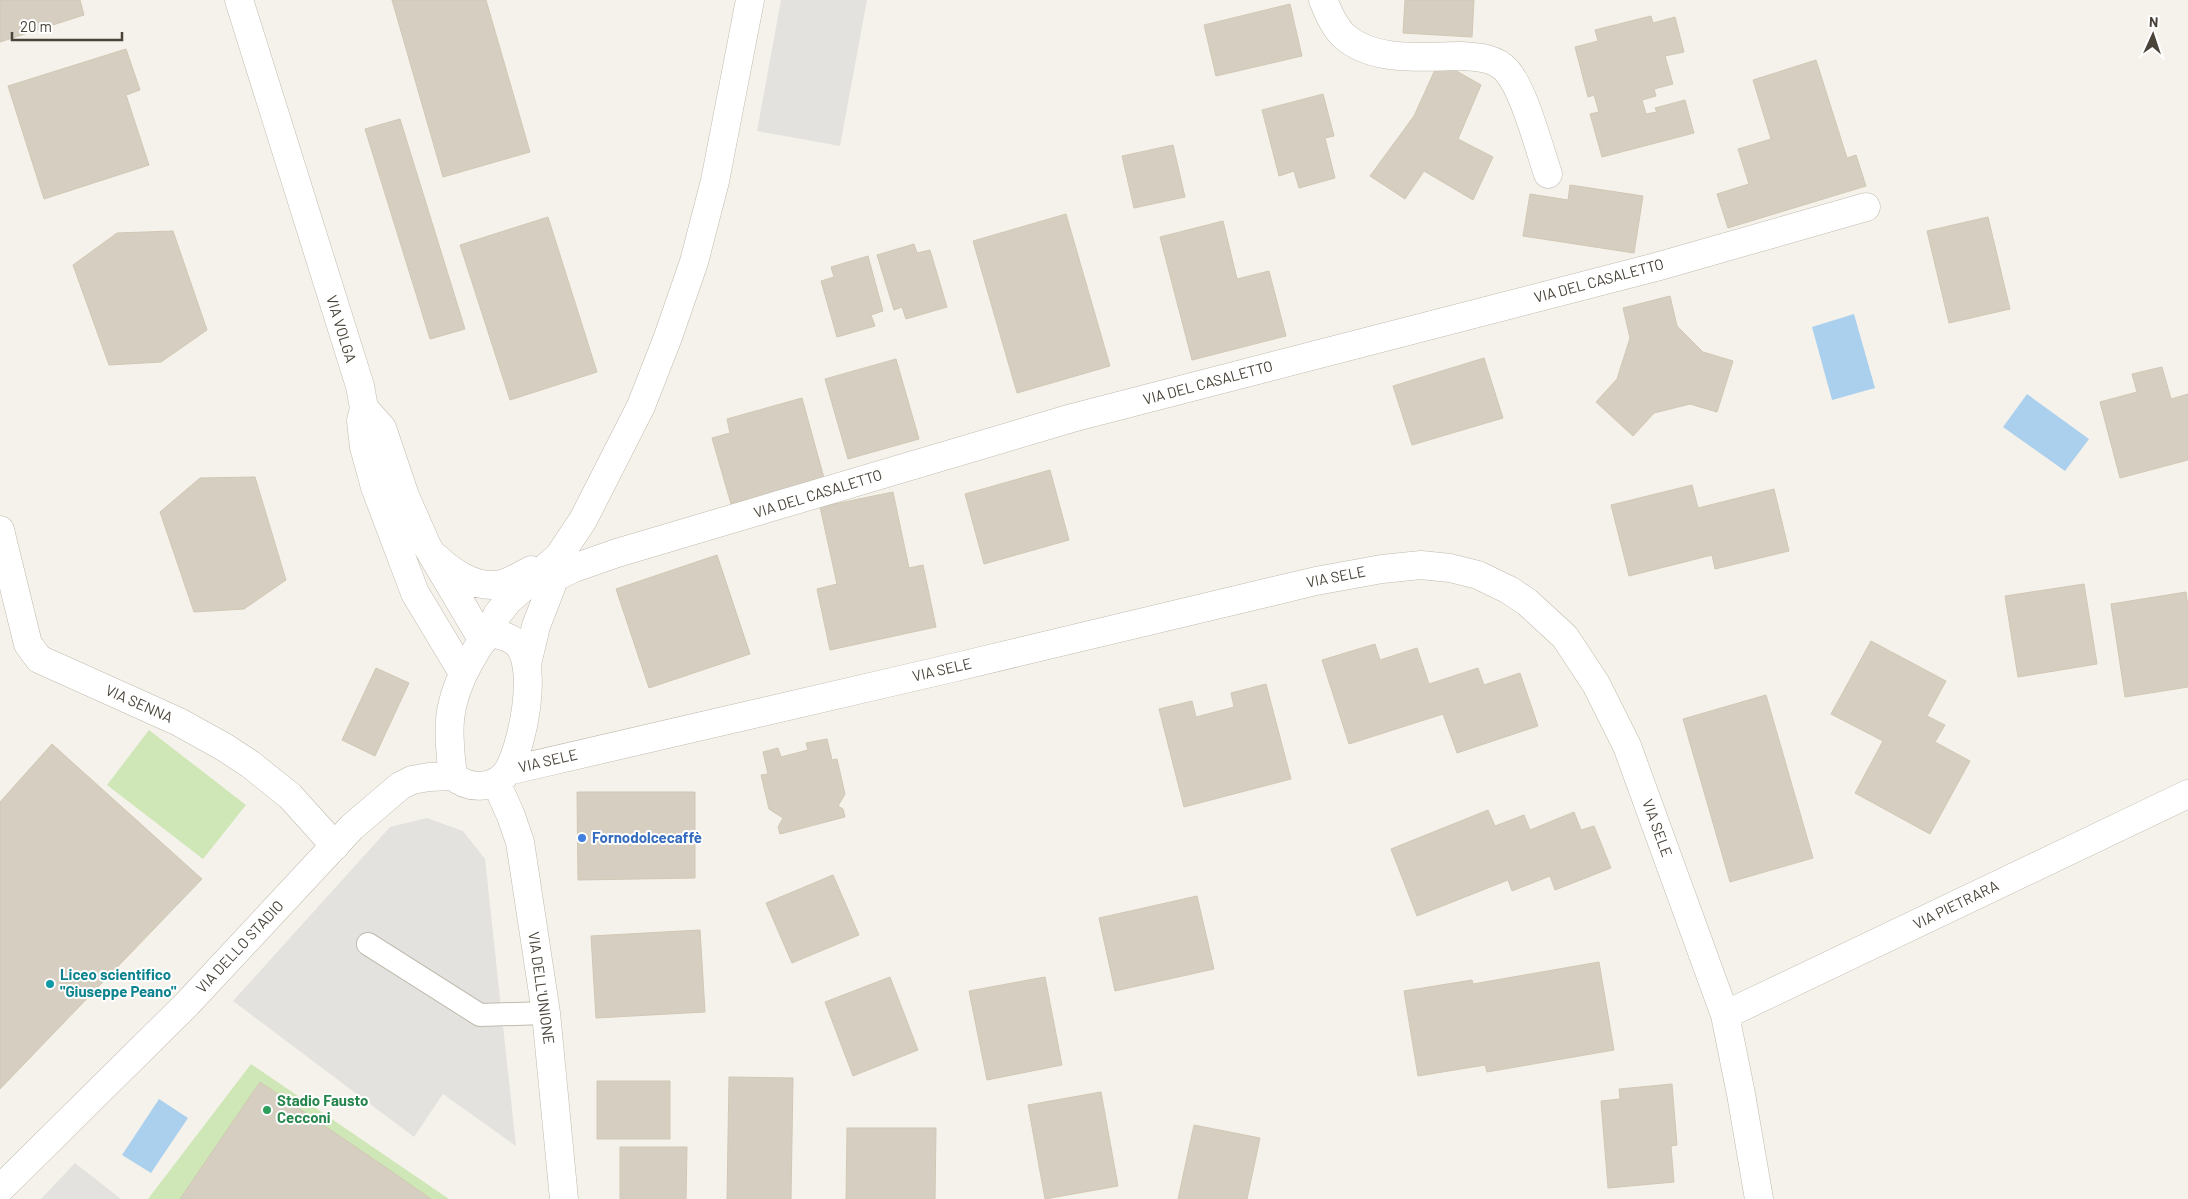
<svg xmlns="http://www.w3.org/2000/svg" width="2188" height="1199" viewBox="0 0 2188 1199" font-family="Barlow,sans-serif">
	<rect width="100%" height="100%" fill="#f5f2eb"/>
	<path fill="#cfe7b6" d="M149,730L246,805L203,859L107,785Z
		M251,1064L449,1199H148Z"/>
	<path fill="#e4e2df" d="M781,0H867L840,146L757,131Z
		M427,818L463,831L485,859L516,1146L443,1094L414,1137L233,1001L390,827Z
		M75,1163L121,1199H41Z"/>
	<path fill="#abd0ee" d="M1854,314L1875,388L1832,400L1812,327Z
		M2027,394L2089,439L2065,471L2003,427Z
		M159,1099L188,1118L151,1173L122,1155Z"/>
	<path fill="#d6cfc1" stroke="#d1c7b4" d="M0,0H80L84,15L0,42Z
		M392,0H486L530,152L443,177Z
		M1405,0H1474L1472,37L1403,33Z
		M1290,4L1302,56L1216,76L1204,25Z
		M1651,16L1653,23L1675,17L1684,52L1665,56L1673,84L1654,89L1656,96L1642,100L1646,114L1657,112L1655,108L1685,100L1694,133L1602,157L1590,114L1599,112L1594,95L1588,97L1575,47L1598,41L1595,30Z
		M126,49L140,90L126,95L149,165L44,199L8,86Z
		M1816,60L1847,158L1856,155L1866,186L1728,228L1717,194L1749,184L1738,149L1771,139L1753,80Z
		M1439,61L1481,85L1458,139L1493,157L1473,200L1424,171L1405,199L1370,176L1414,116Z
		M1323,94L1334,136L1325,138L1335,178L1299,188L1294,171L1279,176L1262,110Z
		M400,119L465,329L430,339L365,129Z
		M1173,145L1185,197L1134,208L1122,156Z
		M1570,185L1643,196L1634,253L1523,236L1530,194L1568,200Z
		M1066,214L1110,366L1017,393L973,241Z
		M548,217L597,372L510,400L460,245Z
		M1988,217L2010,309L1949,323L1927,231Z
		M1223,221L1237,279L1269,271L1286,336L1192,360L1160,237Z
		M173,231L207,330L161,362L109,365L73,265L117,233Z
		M914,244L917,253L930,250L947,307L906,319L902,307L894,310L877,255Z
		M868,256L883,311L871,315L875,326L837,337L821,281L834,277L831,267Z
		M1670,296L1677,326L1703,352L1733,361L1717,412L1690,404L1654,413L1633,436L1596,402L1617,379L1630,338L1623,308Z
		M1484,358L1503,418L1412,445L1393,386Z
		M896,359L919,439L848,459L825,379Z
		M2162,367L2171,399L2188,394V460L2120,478L2100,402L2137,392L2132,374Z
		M802,398L824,478L731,504L712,438L730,433L727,419Z
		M1050,470L1069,540L984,564L965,494Z
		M255,477L286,580L244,609L194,612L160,512L200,478Z
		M1692,485L1698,508L1774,489L1789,551L1715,569L1712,555L1629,576L1611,505Z
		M893,492L909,568L923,565L936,627L830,650L817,589L837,584L820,507Z
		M717,555L750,654L649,688L616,589Z
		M2084,584L2097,664L2018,677L2005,596Z
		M2186,592L2188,607V687L2125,697L2111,604Z
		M1871,641L1946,681L1927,716L1945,725L1935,742L1970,761L1930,834L1855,793L1883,741L1831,714Z
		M1375,644L1380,660L1417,648L1429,684L1478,668L1484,685L1520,673L1538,726L1457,753L1443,714L1349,744L1322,660Z
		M376,668L409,683L375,756L342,740Z
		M1266,684L1291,779L1184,807L1159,709L1192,701L1196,717L1234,707L1231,693Z
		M1766,695L1813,858L1730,882L1683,719Z
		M827,739L832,760L837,759L845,794L838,806L843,809L845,817L780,834L778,827L783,818L769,809L761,775L768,774L763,752L778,748L781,757L808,750L806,743Z
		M52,744L202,879L0,1089V802Z
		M577,792H695V878L578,880Z
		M1488,810L1495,826L1524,815L1530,830L1574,812L1581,830L1594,826L1611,868L1555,890L1550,876L1512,891L1508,880L1417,916L1391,849Z
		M833,875L859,935L792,963L766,903Z
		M1197,896L1214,969L1115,991L1099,918Z
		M700,930L705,1012L596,1018L591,936Z
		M1599,962L1614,1050L1487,1072L1485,1065L1418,1076L1404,991L1472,980L1473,984Z
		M890,977L918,1050L853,1076L825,1002Z
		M1045,977L1062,1065L987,1080L969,991Z
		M729,1077L793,1078L791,1199H727Z
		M597,1081H670V1139H597Z
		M260,1082L388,1169L431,1199H180Z
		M1672,1084L1677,1145L1671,1146L1674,1182L1608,1188L1601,1101L1620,1099L1619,1089Z
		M1101,1092L1118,1186L1045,1199L1028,1105Z
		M1194,1125L1260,1138L1247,1199H1178Z
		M847,1128H936L935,1199H846Z
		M620,1147H687L686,1199H620Z"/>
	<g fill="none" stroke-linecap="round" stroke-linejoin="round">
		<defs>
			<path id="lane" d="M368,944L480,1015L546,1013"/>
			<path id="street" d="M239,0L360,386L364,408L382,428L405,496L427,546L482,639
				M1323,0C1328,12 1334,27 1344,36C1374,63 1425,56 1462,56C1478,57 1496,58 1507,71C1524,90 1539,148 1548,174
				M364,408L361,421L364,447L375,487L415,593L463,673
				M0,530L28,644L39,659L179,722L224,747L250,764L290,796L335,846
				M437,558C451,572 473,586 494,585C506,585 520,576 531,570
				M555,577L574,568L617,553L1072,418L1656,267L1866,207
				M490,634L497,615L508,601L559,556L583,520L641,406L668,337L694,262L715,181L750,0
				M490,634C500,634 514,638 520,647C537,673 523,742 509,769C497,790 469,790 453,776C447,729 446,704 470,661C476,651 480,641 490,634Z
				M527,664L536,626L555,577L558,560
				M508,771L952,668L1316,581L1382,569L1421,565L1450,568L1478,575L1509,590L1527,602L1565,637L1596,684L1627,746L1725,1015L1741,1094L1759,1199
				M496,782L511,816L520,842L546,1013L564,1199
				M1725,1015L2188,794
				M0,1189L187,1004L352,827L400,786L412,780L429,777L453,776"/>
		</defs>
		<use href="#lane" stroke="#c0bbae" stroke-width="24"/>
		<use href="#street" stroke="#c0bbae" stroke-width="29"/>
		<use href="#lane" stroke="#fff" stroke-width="22"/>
		<use href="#street" stroke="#fff" stroke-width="28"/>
	</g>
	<circle fill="#3f7fe0" stroke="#fff" stroke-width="2" cx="582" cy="838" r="5"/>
	<circle fill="#0f9aa8" stroke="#fff" stroke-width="2" cx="50" cy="984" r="5"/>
	<circle fill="#2e9e5b" stroke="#fff" stroke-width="2" cx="267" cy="1110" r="5"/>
	<g text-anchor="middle" stroke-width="4" stroke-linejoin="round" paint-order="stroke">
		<g font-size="15" fill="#494339" stroke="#fff">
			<text transform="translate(1599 281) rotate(-15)" y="5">VIA DEL CASALETTO</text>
			<text transform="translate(341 329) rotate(73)" y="5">VIA VOLGA</text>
			<text transform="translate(1208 383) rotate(-15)" y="5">VIA DEL CASALETTO</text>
			<text transform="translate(818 494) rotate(-17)" y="5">VIA DEL CASALETTO</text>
			<text transform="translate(1336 577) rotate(-11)" y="5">VIA SELE</text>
			<text transform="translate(942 670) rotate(-13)" y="5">VIA SELE</text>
			<text transform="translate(139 704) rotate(24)" y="5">VIA SENNA</text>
			<text transform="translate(548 761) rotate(-13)" y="5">VIA SELE</text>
			<text transform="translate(1657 828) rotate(70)" y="5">VIA SELE</text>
			<text transform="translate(1956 905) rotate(-26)" y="5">VIA PIETRARA</text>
			<text transform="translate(240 947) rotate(-47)" y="5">VIA DELLO STADIO</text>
			<text transform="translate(541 988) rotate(82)" y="5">VIA DELL'UNIONE</text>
		</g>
		<g font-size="15" font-weight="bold" fill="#366cbe" stroke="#fff" text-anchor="start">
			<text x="592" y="843">Fornodolcecaffè</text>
		</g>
		<g font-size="15" font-weight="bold" fill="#0d838f" stroke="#fff" text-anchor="start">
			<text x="60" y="980">Liceo scientifico<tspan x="60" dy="17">"Giuseppe Peano"</tspan></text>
		</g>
		<g font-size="15" font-weight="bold" fill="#27864d" stroke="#fff" text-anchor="start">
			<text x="277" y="1106">Stadio Fausto<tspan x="277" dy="17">Cecconi</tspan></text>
		</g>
	</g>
	<g transform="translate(2153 35) rotate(3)" stroke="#ffffff" stroke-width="4" paint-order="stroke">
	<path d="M0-4L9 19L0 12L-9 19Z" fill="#494339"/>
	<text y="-8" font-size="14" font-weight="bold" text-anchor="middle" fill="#494339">N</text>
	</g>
	<path d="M12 32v8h110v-8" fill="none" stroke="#494339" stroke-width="2.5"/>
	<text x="20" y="32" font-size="15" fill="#494339" stroke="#ffffff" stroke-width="4" paint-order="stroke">20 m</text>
</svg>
